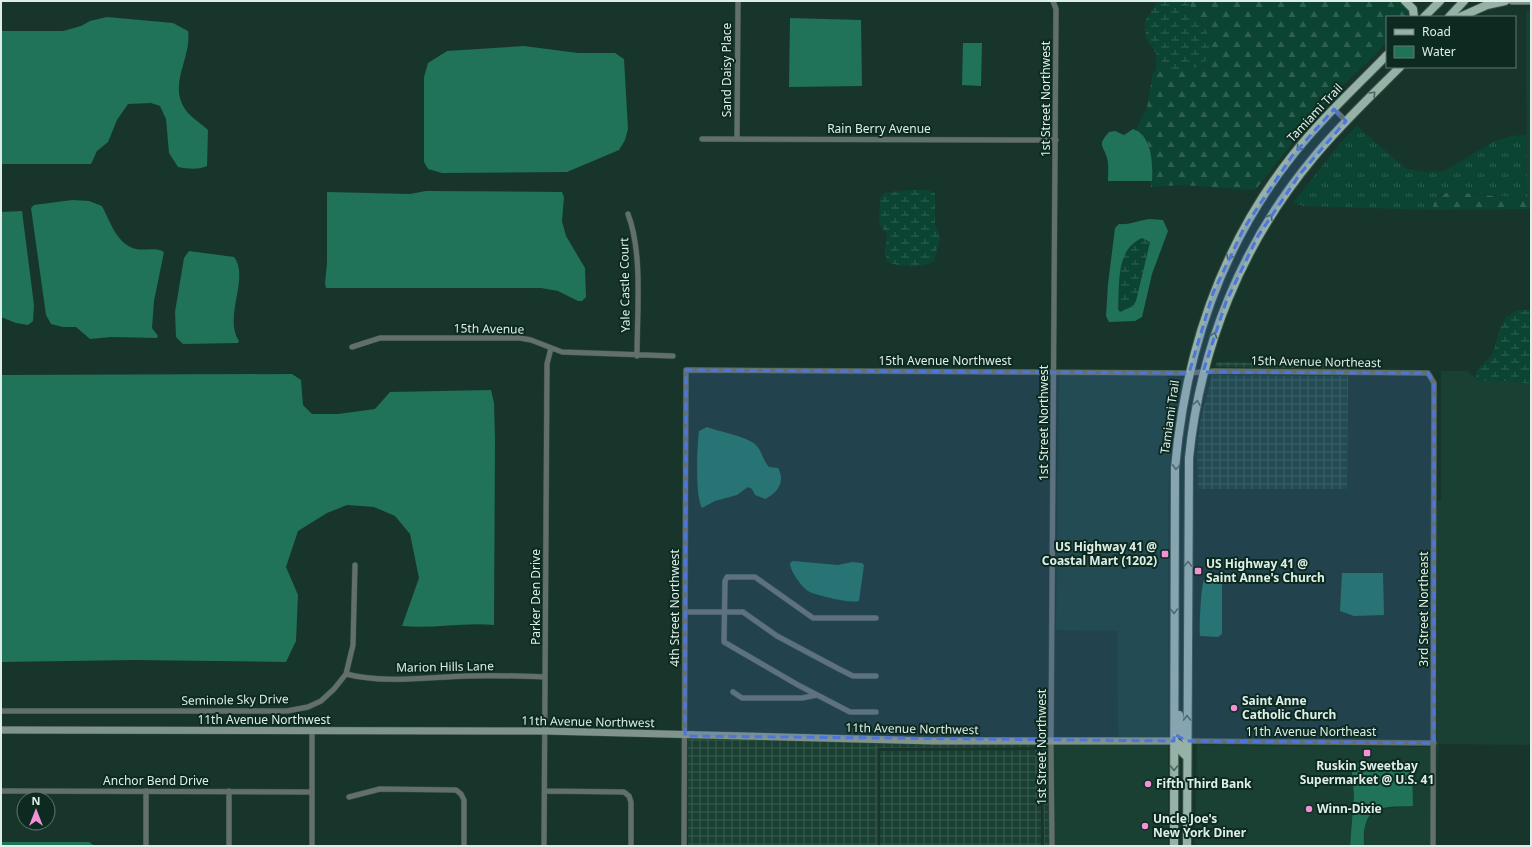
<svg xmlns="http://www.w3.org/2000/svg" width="1532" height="847" viewBox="0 0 1532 847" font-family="'Noto Sans',sans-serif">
	<defs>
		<pattern id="industrial-grid" width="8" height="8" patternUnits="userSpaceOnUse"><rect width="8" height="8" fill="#194033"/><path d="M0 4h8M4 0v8" fill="none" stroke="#3a5c51"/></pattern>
		<pattern id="grass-tufts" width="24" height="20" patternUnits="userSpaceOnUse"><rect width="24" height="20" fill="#0c4434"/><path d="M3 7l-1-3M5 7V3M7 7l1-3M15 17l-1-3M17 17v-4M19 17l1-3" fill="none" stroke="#2f5f51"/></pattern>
		<pattern id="forest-firs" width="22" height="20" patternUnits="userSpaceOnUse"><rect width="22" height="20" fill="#0c4434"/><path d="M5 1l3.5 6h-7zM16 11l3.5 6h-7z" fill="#2f5f51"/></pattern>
		<pattern id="wetland-marsh" width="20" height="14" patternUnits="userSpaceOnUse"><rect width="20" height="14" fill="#0c4434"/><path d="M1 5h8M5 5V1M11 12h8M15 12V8" fill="none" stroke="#2f5f51"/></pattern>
	</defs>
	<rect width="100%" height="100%" fill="#18352b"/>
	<path fill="#194033" d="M1526,11H1531V209H1527Z
		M1441,371H1467L1480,381H1513L1531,384V745L1439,744L1437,767V501H1441Z
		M1059,375L1164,376L1172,379L1174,389L1168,500V738H1118L1117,631L1056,630Z
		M1054,745H1168V846H1055Z
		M1197,745L1431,747L1430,846H1364L1365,825L1368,817L1375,810L1413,805L1412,761L1351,763L1354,795L1350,846H1195Z"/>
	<path fill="url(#industrial-grid)" d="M1217,362L1348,364V369L1215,367Z
		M1212,375L1348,376L1347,489H1198L1197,453L1200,422Z
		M688,739L1048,745L1049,846H1044L1043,750L1040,747L878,748V846H688Z
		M1041,750V846H880V751Z"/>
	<path fill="url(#grass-tufts)" d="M1357,126L1406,169L1424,172L1444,171L1495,141L1511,136L1526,135L1527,199C1513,197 1449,189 1440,194C1434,198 1434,204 1432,210L1304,206L1293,203L1342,141Z"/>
	<path fill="url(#forest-firs)" d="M1190,1H1400L1409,10L1408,17H1387V41L1373,57L1325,102L1255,190L1181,185L1151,187L1150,161L1147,139L1136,130L1147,107L1153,73L1156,70V55L1167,69L1204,25L1191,14Z
		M1453,192L1527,199V209L1432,210C1435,197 1440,193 1453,192Z"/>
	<path fill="url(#wetland-marsh)" d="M1158,1H1190L1191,14C1209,29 1211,36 1208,59C1192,69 1186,71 1167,69L1146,39L1145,21Z
		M908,190H927L935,193V224L940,238L934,261C921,269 901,267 887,262L885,252L887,234L879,224L880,199L884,193Z
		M1142,238L1150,242L1136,301L1133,306L1120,312L1118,309C1120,283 1115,251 1142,238Z
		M1517,310H1531V384L1513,381H1480L1476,379L1477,370L1493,354L1500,328L1506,318Z"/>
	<path fill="#207259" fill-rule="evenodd" d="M107,17L173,23L188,31C192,57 168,84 185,109C190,117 201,123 208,130L207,166C198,170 188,169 178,167L169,153L166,119L160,106L151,103L128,104L117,120L108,142L97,151L91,164H1V31H63L81,26L90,21Z
		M790,18L861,20L862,86L789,87Z
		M963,43H982L981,86L962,85Z
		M524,46L578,53H615L624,59L628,129L625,140L619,150L567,172L442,173L428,169L424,162V77L428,63L447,51Z
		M1133,129C1152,135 1153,163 1152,181H1108C1108,174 1109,164 1107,158C1103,144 1097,146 1109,132L1115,131L1124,135Z
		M426,191L562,192L564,197L562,221L566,236L585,268L586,297L582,301H578L558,291L541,288H326L325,283L327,263V192L410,194Z
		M72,200L89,201L102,206C110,221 117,245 136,249C146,251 155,247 164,252L154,301L152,328L158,336L157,338L111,337L90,339L76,327H63L51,324L46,315L31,208L34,205Z
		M22,211L34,305L33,321L28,325L16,323L1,317V212Z
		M1150,219L1163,220L1168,231L1152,274L1142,317L1135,321L1109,322L1106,316L1108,284L1115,228L1119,224C1130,225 1139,220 1150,219ZM1142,238L1150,242L1136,301L1133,306L1120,312L1118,309C1120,284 1115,250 1142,238Z
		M189,251L234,257C250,278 223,317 239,341L238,343L183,344L176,337L175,312L184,258Z
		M292,374L301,380L303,405L312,414H338L375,409L390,392L491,390L494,403L495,440L494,625C463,622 433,629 402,626L419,578L410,534L395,516L374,507L347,505L327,513L298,531L286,567L298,595L296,641L286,662L135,660L1,662V375Z
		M707,427C720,432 746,436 756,445C762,451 763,461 769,467L778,468C786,482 777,493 765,499L755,495L752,489L748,487L737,495L715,501L702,508C695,497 697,446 699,431Z
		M793,561L838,565L852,562L862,563L864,565L859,601C852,604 814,595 808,591C801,586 790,571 790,563Z
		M1342,573H1383L1384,615L1354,616L1340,611Z
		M1208,579L1218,580L1222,584V634L1218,637L1200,636C1199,630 1201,585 1204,580Z
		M1412,761L1413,806C1379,807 1362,805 1364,846H1350L1354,795L1351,763Z
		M1,842H89L95,846H1Z"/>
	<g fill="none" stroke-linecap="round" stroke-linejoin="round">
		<defs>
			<path id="street" d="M1334,109L1346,121
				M702,139L1056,140
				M737,139L738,1
				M628,214C643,253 637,313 637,356
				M352,347L380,338H520L531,340L562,352L673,356
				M685,612H743L777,636L839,669L853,676H876
				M346,674C385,684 429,677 468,676C494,675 520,676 545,677
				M733,692L742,698H802L817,695
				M1,711H287L308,707L321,701L334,689L346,674L353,645L355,565
				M876,712H850L798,685L724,642L725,581L727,577H755L813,618H876
				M1187,741L1434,743
				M1,791L312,792
				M229,791V846
				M545,791L624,792L629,796L631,802V846
				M349,797L380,789L456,790L461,794L464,800V846
				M146,846V791
				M312,846V731
				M544,846L547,364L551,348
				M684,846L686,370L1189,373L1215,371L1428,373L1434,383L1433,846
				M1052,846L1051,741L1056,9L1053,1"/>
			<path id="secondary" d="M1512,1H1531
				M1,730L546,731L934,741H1174"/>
			<path id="primary" d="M1405,1L1413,9L1414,17
				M1424,17L1440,1
				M1449,17L1464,1
				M1460,17L1487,5L1505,1
				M1179,715L1181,732L1187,741
				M1174,741L1180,745L1182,752L1187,757
				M1174,846L1175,468C1185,355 1220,247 1292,156C1320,120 1355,88 1387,55
				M1187,846L1189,458C1200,347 1242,243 1314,157C1340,125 1371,96 1400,67"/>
		</defs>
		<use href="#street" stroke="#385349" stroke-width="6"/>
		<use href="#secondary" stroke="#385349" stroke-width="8"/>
		<use href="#primary" stroke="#385349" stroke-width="10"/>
		<use href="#street" stroke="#63706a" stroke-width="5"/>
		<use href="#secondary" stroke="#80948c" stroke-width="7"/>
		<use href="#primary" stroke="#96b1a6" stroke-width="8"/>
	</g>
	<defs><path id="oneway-chevron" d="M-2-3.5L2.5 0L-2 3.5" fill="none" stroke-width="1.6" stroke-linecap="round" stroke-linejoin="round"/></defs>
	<g stroke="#4b675d">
		<use href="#oneway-chevron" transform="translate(1373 94) rotate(-45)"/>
		<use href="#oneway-chevron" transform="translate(1299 148) rotate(131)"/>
		<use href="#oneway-chevron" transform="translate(1270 217) rotate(-58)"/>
		<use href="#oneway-chevron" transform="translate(1229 257) rotate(116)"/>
		<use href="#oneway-chevron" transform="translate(1214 335) rotate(-72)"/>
		<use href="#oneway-chevron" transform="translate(1197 403) rotate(-80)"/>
		<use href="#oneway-chevron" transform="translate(1176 467) rotate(93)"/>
		<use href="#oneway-chevron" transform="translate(1188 564) rotate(-90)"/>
		<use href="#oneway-chevron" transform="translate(1174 611) rotate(90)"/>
		<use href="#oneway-chevron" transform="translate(1187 718) rotate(-90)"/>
		<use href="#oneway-chevron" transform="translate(1174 768) rotate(90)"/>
	</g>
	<path fill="#4d76dc" fill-opacity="0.2" stroke="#4d76dc" stroke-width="3" stroke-dasharray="8 5" stroke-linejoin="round" d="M1334,109L1346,121L1300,174L1258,236L1226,302L1203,372L1428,373L1434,383V743L1187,741L1174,734V741L685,736L686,370L1189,373L1213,293L1244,228L1292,156Z"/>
	<g fill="#f391d6" stroke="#0d2a21" stroke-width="1.5">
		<rect x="1161" y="550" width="8" height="8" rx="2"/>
		<rect x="1194" y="567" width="8" height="8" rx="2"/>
		<circle cx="1234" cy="708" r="4"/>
		<rect x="1363" y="749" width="8" height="8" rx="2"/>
		<circle cx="1148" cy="784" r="4"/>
		<circle cx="1309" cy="809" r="4"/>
		<circle cx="1145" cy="826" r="4"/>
	</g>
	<g text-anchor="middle" stroke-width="4" stroke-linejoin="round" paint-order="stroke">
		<g font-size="12" fill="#deefe8" stroke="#0d2a21">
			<text transform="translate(727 70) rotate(-90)" y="4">Sand Daisy Place</text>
			<text transform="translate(1046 99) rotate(-90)" y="4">1st Street Northwest</text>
			<text transform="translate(1315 113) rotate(-47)" y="4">Tamiami Trail</text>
			<text x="879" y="133">Rain Berry Avenue</text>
			<text transform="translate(625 285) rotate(-91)" y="4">Yale Castle Court</text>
			<text transform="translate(489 329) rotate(1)" y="4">15th Avenue</text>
			<text x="945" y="365">15th Avenue Northwest</text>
			<text transform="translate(1316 362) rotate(1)" y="4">15th Avenue Northeast</text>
			<text transform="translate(1170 417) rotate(-82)" y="4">Tamiami Trail</text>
			<text transform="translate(1044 423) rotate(-90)" y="4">1st Street Northwest</text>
			<text transform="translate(536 597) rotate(-90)" y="4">Parker Den Drive</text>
			<text transform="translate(675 608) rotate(-90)" y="4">4th Street Northwest</text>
			<text transform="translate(1424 609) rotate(-90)" y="4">3rd Street Northeast</text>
			<text transform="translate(445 667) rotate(-1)" y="4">Marion Hills Lane</text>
			<text transform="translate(235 700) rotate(-1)" y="4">Seminole Sky Drive</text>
			<text x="264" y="724">11th Avenue Northwest</text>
			<text transform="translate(588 722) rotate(1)" y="4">11th Avenue Northwest</text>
			<text transform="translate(912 729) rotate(1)" y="4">11th Avenue Northwest</text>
			<text x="1311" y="736">11th Avenue Northeast</text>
			<text transform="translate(1042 747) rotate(-90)" y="4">1st Street Northwest</text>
			<text x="156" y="785">Anchor Bend Drive</text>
		</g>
		<g font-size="12" font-weight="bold" fill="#deefe8" stroke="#0d2a21" text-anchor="start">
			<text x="1157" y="551" text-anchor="end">US Highway 41 @<tspan x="1157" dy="14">Coastal Mart (1202)</tspan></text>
			<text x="1206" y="568">US Highway 41 @<tspan x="1206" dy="14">Saint Anne's Church</tspan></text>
			<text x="1242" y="705">Saint Anne<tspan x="1242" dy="14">Catholic Church</tspan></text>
			<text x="1367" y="770" text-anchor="middle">Ruskin Sweetbay<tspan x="1367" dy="14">Supermarket @ U.S. 41</tspan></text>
			<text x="1156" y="788">Fifth Third Bank</text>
			<text x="1317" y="813">Winn-Dixie</text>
			<text x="1153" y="823">Uncle Joe's<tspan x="1153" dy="14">New York Diner</tspan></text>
		</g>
	</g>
	<rect width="1532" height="847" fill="none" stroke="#deefe8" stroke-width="4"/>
	<rect x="1386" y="16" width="130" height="52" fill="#0d2a21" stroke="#617971"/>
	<rect x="1394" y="29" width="20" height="6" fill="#96b1a6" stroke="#617971"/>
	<text x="1422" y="36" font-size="12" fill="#deefe8">Road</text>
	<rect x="1394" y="46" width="20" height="12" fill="#207259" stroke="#617971"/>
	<text x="1422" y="56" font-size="12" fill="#deefe8">Water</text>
	<g transform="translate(36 811)"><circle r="19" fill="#0d2a21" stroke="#617971"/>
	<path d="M0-3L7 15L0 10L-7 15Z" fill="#f391d6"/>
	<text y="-6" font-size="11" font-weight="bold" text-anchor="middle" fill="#deefe8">N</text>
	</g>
</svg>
